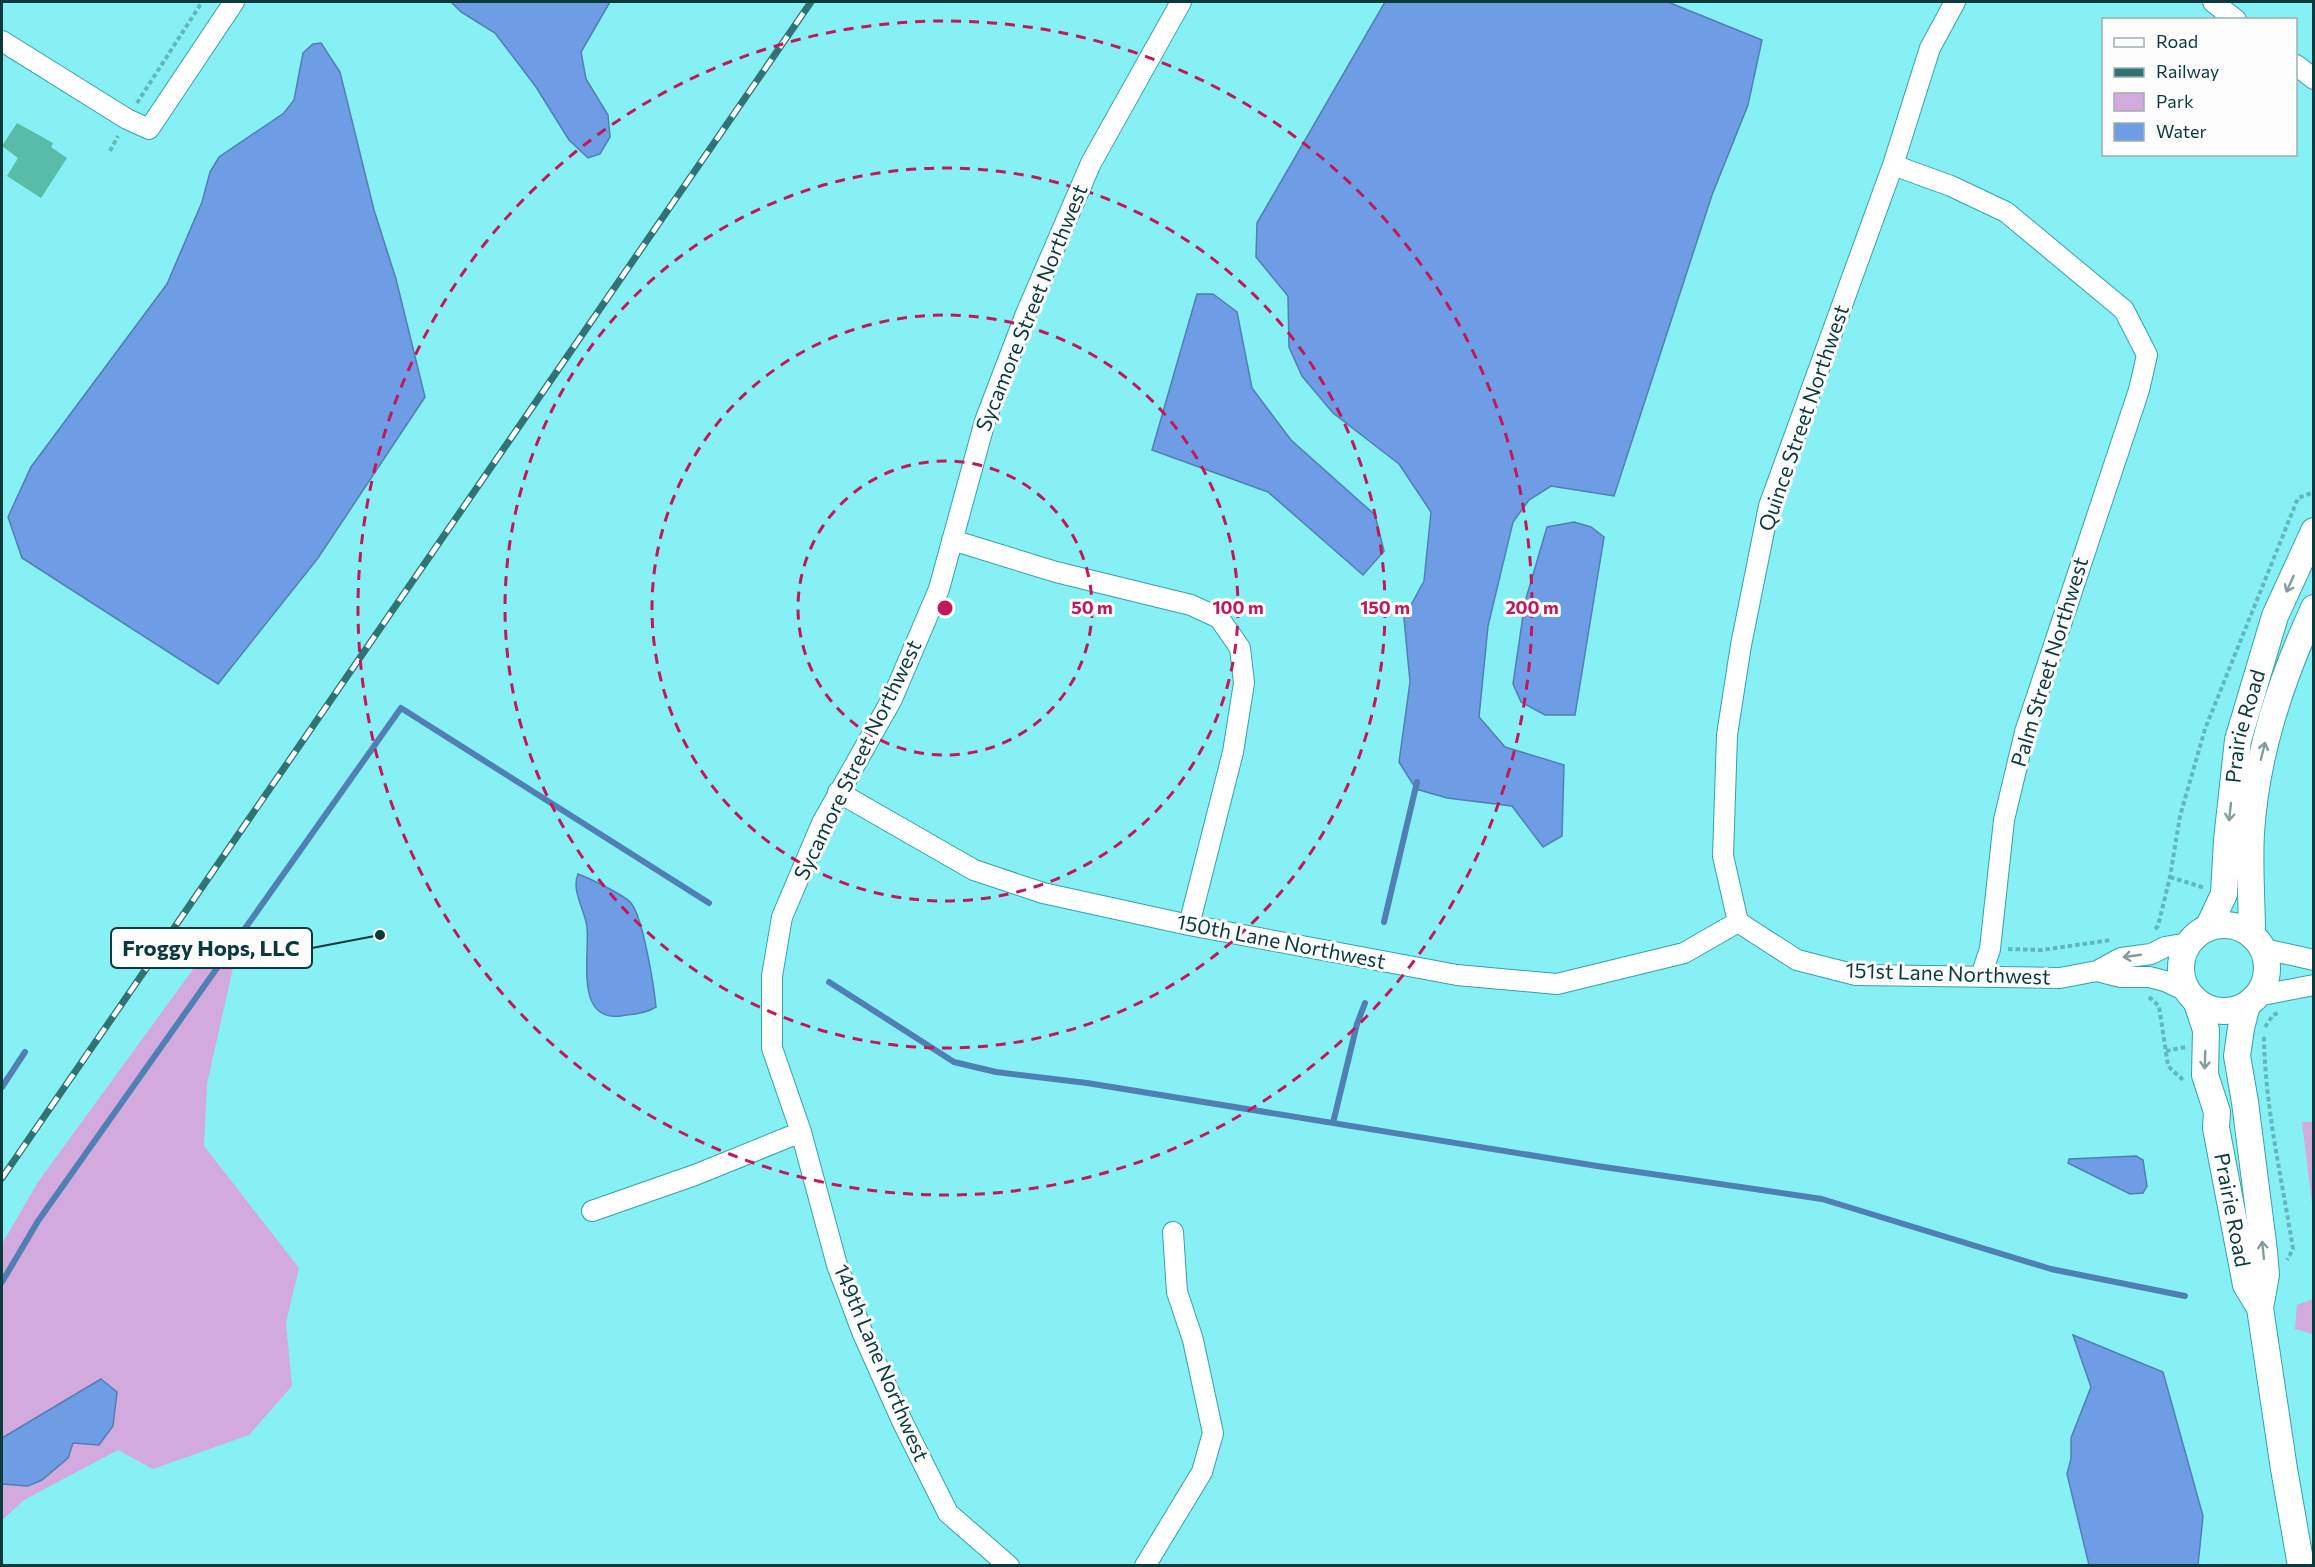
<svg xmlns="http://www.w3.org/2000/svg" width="2315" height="1567" viewBox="0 0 2315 1567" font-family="Commissioner,sans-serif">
	<rect width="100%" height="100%" fill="#87f0f4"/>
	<path fill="#d2aadd" d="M221,931L241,932L207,1084L204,1146L299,1268L286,1323L292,1386L249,1435L153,1469L118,1450L24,1500L2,1520V1244L38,1182Z
		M2302,1122H2313V1212Z
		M2313,1299H2314L2313,1334L2295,1329L2297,1305Z"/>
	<path fill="#6e9de6" stroke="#507fb3" stroke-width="1.5" d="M451,2H610L581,52L586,79L608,115L610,137L600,154L588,158L569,140L536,87L495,33L461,12Z
		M1385,2H1668L1762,40L1748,105L1712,195L1614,496L1551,486L1529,500L1513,522L1488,626L1479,717L1505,747L1564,765L1562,836L1543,847L1512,806L1447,798L1416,789L1399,762L1410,682L1404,618L1424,581L1431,512L1399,464L1333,413L1302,376L1289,347L1288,296L1256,257L1257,223Z
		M321,43L340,72L374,210L396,279L425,397L318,558L218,684L22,558L8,517L31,467L167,284L202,202L210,172L219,157L284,113L294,100L303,53L313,44Z
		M1197,294H1213L1237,312L1252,388L1291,440L1375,515L1384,551L1363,575L1268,492L1152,450Z
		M1574,522L1591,527L1604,537L1575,715H1545L1521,702L1513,684L1525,602L1547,527Z
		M578,874C589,878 624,895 631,903C643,917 654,987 656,1007C645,1014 633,1014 621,1016C574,1022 590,955 587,927C585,910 571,891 578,874Z
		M2136,1156L2143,1160L2147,1186L2143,1193L2130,1194L2068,1163L2069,1159Z
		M2073,1335L2163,1372L2203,1516L2198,1565H2089L2067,1474L2071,1459V1438L2091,1387Z
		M101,1379L117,1392L113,1426L99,1445L73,1443L68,1458L42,1480L28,1486L2,1484V1438Z"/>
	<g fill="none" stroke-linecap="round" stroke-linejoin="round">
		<path stroke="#507fb3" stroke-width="6" d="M1384,922L1417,782
			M829,982L954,1062L996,1072L1087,1083L1597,1166L1822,1199L2051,1269L2185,1296
			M2,1087L25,1052
			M1333,1123L1357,1024L1365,1003
			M2,1282L38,1221L401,708L709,903"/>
	</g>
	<path fill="#59bca9" d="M17,123L53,143L51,147L67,158L41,198L7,176L18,158L2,146Z"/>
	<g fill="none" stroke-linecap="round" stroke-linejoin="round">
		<defs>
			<path id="minor" d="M2213,2L2236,20
				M2,41L127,119L149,129L234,2
				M2296,65L2314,79
				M1893,165L1951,186L2006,212L2124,310L2147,355L2139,390L2025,732L2004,820L1990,949L1981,976
				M952,540L1056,572L1191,605L1219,618L1240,648L1244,683L1233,752L1189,925
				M838,792L974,870L1043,893L1189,925L1457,975L1557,984L1684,953L1738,922
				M1738,922L1723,856L1727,735L1741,645L1769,506L1893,165L1930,48L1955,2
				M1738,922L1797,960L1856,975L2060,978L2097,971
				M2264,949L2314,960
				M2186,991L2165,981L2149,977H2121L2097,971L2121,958L2151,954L2165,947L2188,943
				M2257,996L2314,985
				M592,1211L695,1175L801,1132
				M1009,1566L948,1513L902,1421L863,1334L837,1265L801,1132L772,1048V976L782,917L822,823L892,699L939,589L985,421L1025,316L1091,163L1181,2
				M1145,1566L1202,1472L1213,1433L1193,1340L1177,1292L1173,1232"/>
			<g id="tertiary">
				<circle cx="2224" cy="968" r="43"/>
				<path id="s1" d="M2208,928L2224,894L2227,840L2238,740L2275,616L2314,531"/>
				<path d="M2252,935C2252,901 2249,867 2251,833C2256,754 2281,680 2314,608"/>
				<path id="s2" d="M2197,1003L2206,1030L2205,1075L2217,1112L2216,1128L2246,1285L2260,1308"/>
				<path d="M2247,1005L2241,1028L2237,1056L2245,1102L2264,1251L2266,1275L2260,1308L2284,1469L2301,1566"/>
			</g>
		</defs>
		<use href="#minor" stroke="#33a3a7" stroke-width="22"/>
		<use href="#tertiary" stroke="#33a3a7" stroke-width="28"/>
		<path stroke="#61b8bc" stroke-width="4" stroke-dasharray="4.5 3" stroke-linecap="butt" d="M137,103L202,2
			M110,151L118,136
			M2170,877L2205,888
			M2155,929L2158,926L2170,877L2180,816L2205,729L2298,498L2314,492
			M2008,949L2042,950L2111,940
			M2149,997L2159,1006L2168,1066L2183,1080
			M2265,1027L2273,1015L2278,1013
			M2264,1037C2265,1108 2282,1179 2293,1249L2287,1260
			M2166,1051L2186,1047"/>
		<use href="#minor" stroke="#fff" stroke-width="20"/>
		<use href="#tertiary" stroke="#fff" stroke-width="26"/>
		<defs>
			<path id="rail" d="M2,1178L811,2"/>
		</defs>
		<use href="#rail" stroke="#317375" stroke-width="7"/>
		<use href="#rail" stroke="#fdfdfd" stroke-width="4.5" stroke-dasharray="14" stroke-linecap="butt"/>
	</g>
	<defs><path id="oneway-shaft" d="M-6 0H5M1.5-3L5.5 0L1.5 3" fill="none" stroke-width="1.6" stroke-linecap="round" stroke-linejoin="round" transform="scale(1.5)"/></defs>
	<g stroke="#849c9e">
		<use href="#oneway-shaft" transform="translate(2290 584) rotate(114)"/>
		<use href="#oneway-shaft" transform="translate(2263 751) rotate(-76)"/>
		<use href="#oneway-shaft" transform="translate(2230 812) rotate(96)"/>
		<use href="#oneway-shaft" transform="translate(2132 956) rotate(172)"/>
		<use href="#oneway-shaft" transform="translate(2205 1060) rotate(92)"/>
		<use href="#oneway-shaft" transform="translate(2263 1250) rotate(-96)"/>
	</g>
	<g fill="none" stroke="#c2185b" stroke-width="3" stroke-dasharray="10 8">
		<circle cx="945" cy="608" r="147"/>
		<circle cx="945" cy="608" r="293"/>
		<circle cx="945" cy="608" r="440"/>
		<circle cx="945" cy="608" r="587"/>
	</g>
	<g text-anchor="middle" stroke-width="6" stroke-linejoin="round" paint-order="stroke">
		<g font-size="21" fill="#0a3a3c" stroke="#fdfdfd">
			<text transform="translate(1032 308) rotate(-68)" y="7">Sycamore Street Northwest</text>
			<text transform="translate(1804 418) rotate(-71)" y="7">Quince Street Northwest</text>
			<text transform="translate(2050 662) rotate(-73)" y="7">Palm Street Northwest</text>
			<text dy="7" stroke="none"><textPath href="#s1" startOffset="207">Prairie Road</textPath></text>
			<text transform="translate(858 760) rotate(-64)" y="7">Sycamore Street Northwest</text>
			<text transform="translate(1281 942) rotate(11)" y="7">150th Lane Northwest</text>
			<text transform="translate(1948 974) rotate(2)" y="7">151st Lane Northwest</text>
			<text dy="7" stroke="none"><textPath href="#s2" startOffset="212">Prairie Road</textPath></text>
			<text transform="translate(881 1363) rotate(67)" y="7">149th Lane Northwest</text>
		</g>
	</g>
	<circle cx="945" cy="608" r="9" fill="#c2185b" stroke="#fdfdfd" stroke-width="3"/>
	<g font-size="18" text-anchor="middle" font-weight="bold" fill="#c2185b" stroke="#fdfdfd" stroke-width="6" stroke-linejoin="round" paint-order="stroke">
		<text x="1092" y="614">50 m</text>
		<text x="1238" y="614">100 m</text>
		<text x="1385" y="614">150 m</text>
		<text x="1532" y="614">200 m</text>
	</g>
	<path fill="none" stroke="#0a3a3c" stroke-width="2" d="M380 935L312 948"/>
	<circle fill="#0a3a3c" stroke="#fdfdfd" stroke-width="2" cx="380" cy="935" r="6"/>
	<rect fill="#fdfdfd" stroke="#0a3a3c" stroke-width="2" x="111" y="928" width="201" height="40" rx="6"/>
	<g font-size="22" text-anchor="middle" font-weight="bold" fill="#0a3a3c">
		<text x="211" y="956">Froggy Hops, LLC</text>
	</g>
	<rect width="2315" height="1567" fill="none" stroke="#0a3a3c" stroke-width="6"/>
	<rect x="2102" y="18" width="195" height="138" fill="#fdfdfd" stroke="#9cafb0" stroke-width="1.5"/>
	<rect x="2114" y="38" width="30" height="9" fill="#ffffff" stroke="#9cafb0" stroke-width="1.5"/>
	<text x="2156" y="48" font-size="18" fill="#0a3a3c">Road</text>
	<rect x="2114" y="68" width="30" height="9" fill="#317375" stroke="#9cafb0" stroke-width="1.5"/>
	<text x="2156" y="78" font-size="18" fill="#0a3a3c">Railway</text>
	<rect x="2114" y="93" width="30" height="18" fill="#d2aadd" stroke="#9cafb0" stroke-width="1.5"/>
	<text x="2156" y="108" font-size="18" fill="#0a3a3c">Park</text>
	<rect x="2114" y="123" width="30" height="18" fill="#6e9de6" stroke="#9cafb0" stroke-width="1.5"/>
	<text x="2156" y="138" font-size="18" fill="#0a3a3c">Water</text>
</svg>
